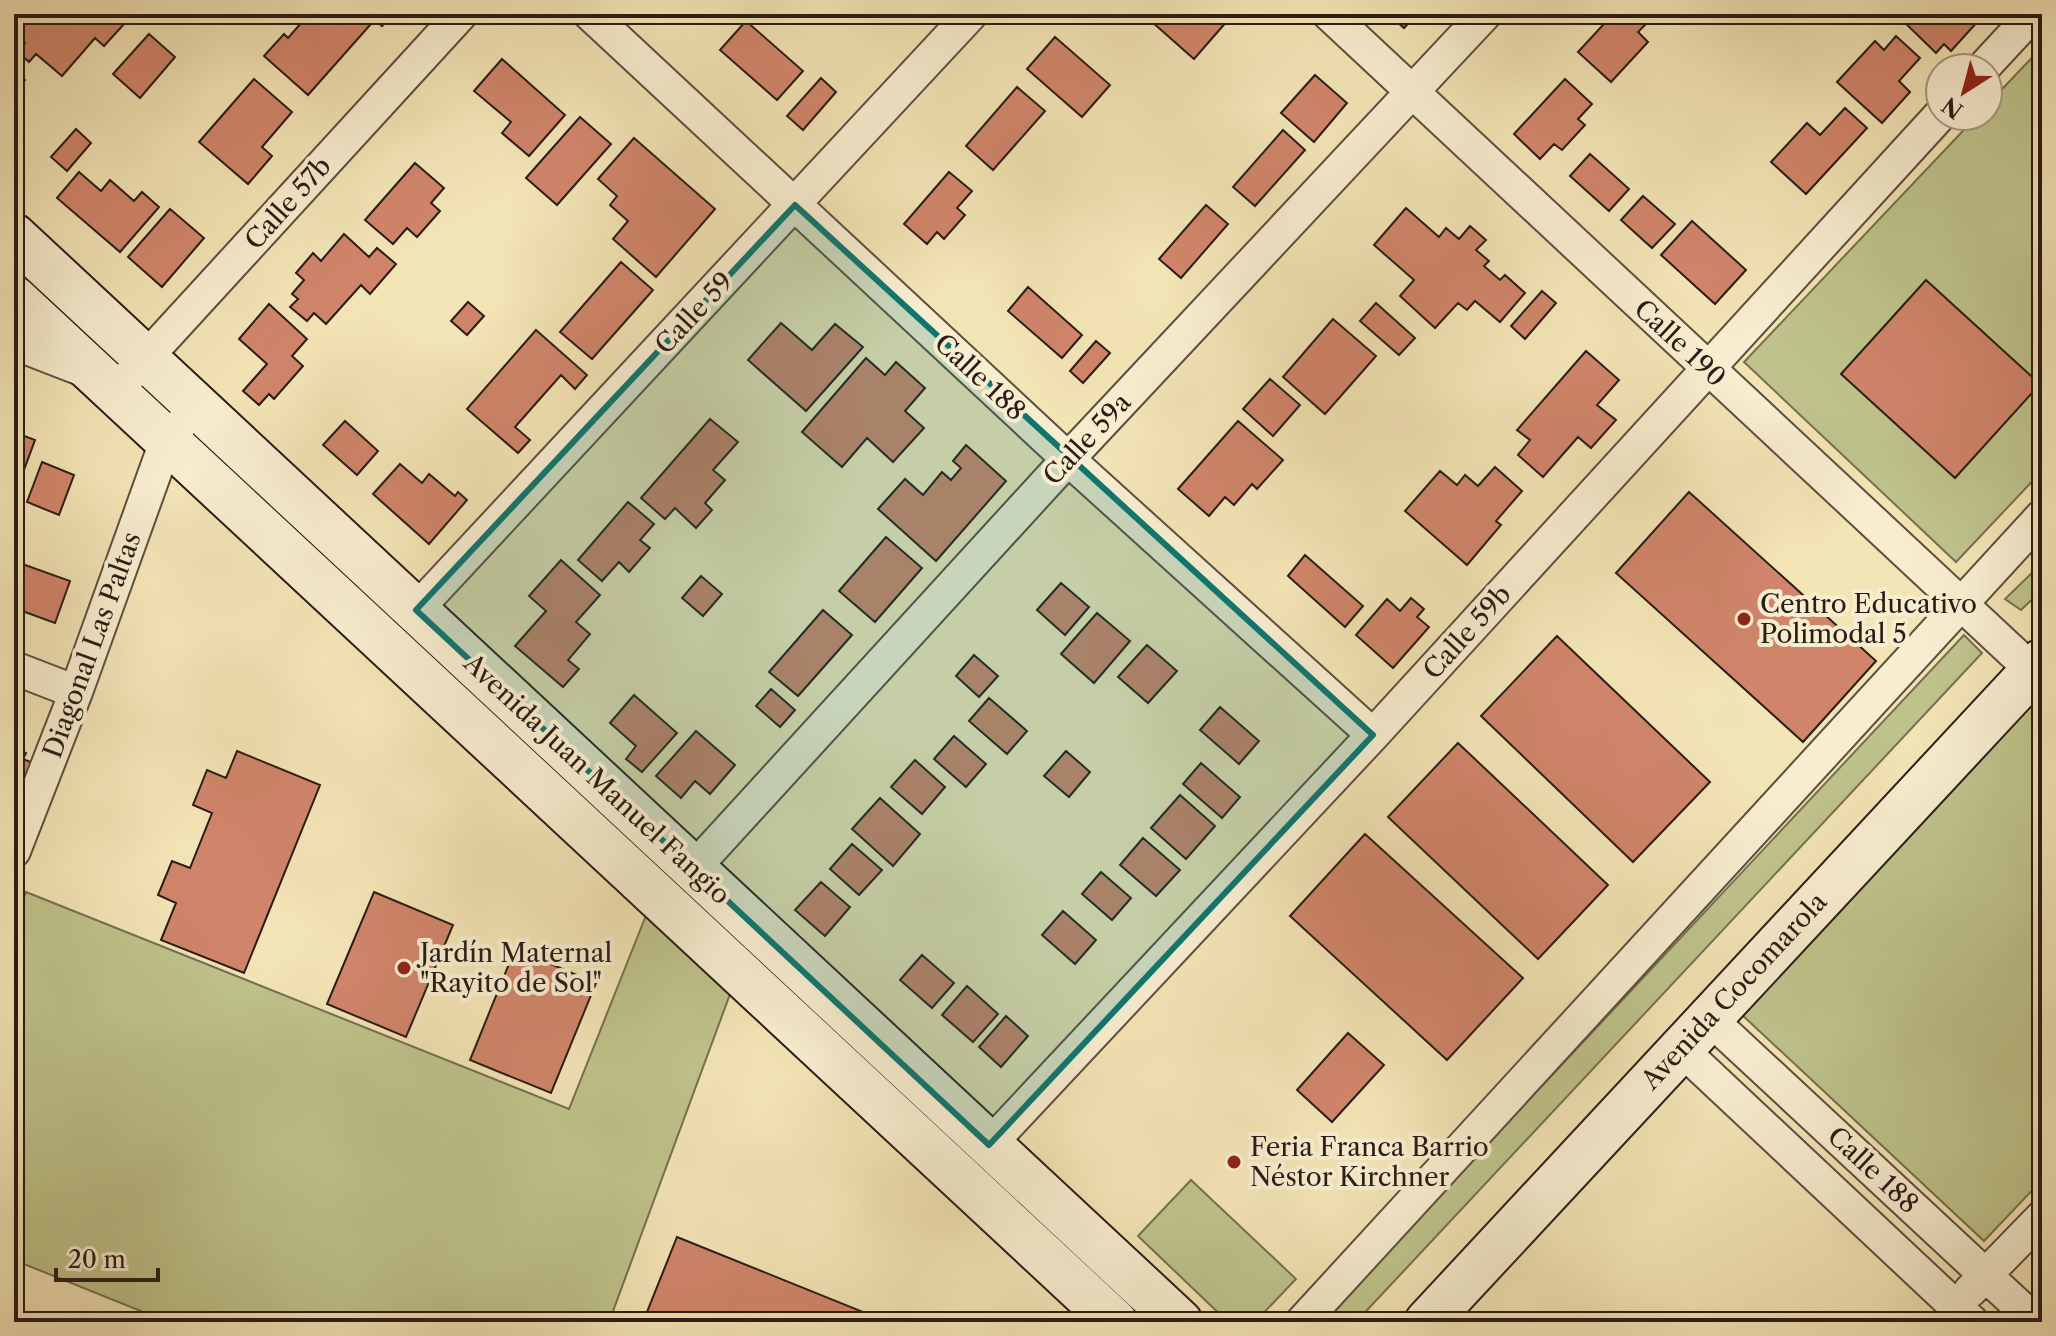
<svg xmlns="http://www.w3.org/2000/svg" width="2056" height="1336" viewBox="0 0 2056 1336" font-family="'Libre Caslon Text',serif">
	<rect width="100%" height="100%" fill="#f3e4b5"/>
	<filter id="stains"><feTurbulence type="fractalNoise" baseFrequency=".0025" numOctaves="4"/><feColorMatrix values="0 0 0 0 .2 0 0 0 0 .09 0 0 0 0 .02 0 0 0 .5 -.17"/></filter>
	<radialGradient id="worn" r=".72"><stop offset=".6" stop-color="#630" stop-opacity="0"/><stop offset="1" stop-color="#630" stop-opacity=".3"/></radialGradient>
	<path fill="#bfc38b" stroke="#747050" stroke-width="2" d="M2042,47V471L1956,562L1744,362L1977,116H1988V104Z
		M2042,563V590L2021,610L2005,599Z
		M1964,635L1982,653L1356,1322H1321Z
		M2042,688V1180L1984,1241L1739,1012Z
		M26,892L569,1109L647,913L733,986L609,1322H168L14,1260V924Z
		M1191,1180L1296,1279L1255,1322H1228L1138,1236Z"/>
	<path fill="#d0856a" stroke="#2a1c16" stroke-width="2" d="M14,14H112L124,24L104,46L95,38L62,76L36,54L29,62L18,52L25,43L14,33Z
		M309,14H357L370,25L308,95L264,56L284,34L288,38Z
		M368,14H392L382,26Z
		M1143,14H1221L1228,20L1194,59Z
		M1388,14H1421L1418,18L1415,16L1404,28Z
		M1613,14L1654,16L1638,32L1648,42L1611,82L1578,52Z
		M1896,14H1916L1920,18L1923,14H1972L1979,20L1951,51L1944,44L1936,53Z
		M746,21L803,71L777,100L720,50Z
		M149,34L175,57L140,98L113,74Z
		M1896,36L1920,58L1899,81L1910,92L1882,123L1837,82L1875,41L1884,50Z
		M1055,37L1110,85L1082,117L1027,69Z
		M502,59L565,115L529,156L502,133L511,122L474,91Z
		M14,70L25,80L14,92Z
		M1315,75L1347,103L1314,142L1281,113Z
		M821,78L836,92L803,130L787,116Z
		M254,79L292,112L262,147L272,156L248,184L199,142Z
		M1565,79L1592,104L1578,119L1585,125L1562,150L1554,144L1540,159L1514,134Z
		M1017,87L1045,111L993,170L966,146Z
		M1845,108L1867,128L1806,194L1771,162L1807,123L1820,135Z
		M580,117L611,144L557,205L526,178Z
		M76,129L91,143L67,171L51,157Z
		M1283,130L1305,150L1255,206L1233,187Z
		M634,138L715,209L656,277L613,239L628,221L610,205L617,196L598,179Z
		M1590,154L1629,189L1609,211L1570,176Z
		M415,163L444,188L431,203L440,211L417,237L407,228L393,244L365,220Z
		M79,172L101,191L110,180L134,201L142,192L159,207L120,252L57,198Z
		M949,172L972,191L957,208L965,215L944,239L937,232L927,244L904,224Z
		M1643,196L1675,224L1652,248L1621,220Z
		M1206,205L1228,224L1181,278L1159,259Z
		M1406,208L1439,237L1446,228L1459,239L1470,226L1486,240L1476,250L1489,261L1484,266L1500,280L1505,275L1525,293L1500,322L1475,301L1467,310L1458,303L1435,328L1400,296L1414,280L1374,245Z
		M170,209L204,238L162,287L128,257Z
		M1692,221L1746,270L1715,304L1661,255Z
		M344,234L369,257L377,248L396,264L370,294L361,285L326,324L314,313L307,321L290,307L298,299L292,294L304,280L296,273L313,253L321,261Z
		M621,262L653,290L592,359L560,332Z
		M1926,280L2040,384L1955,478L1841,374Z
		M1028,287L1082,335L1062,358L1008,311Z
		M1542,291L1556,303L1525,339L1511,326Z
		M468,302L484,316L467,335L451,321Z
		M1376,303L1415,338L1399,355L1360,321Z
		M269,304L307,339L292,356L303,366L274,399L269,394L259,405L243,391L267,364L239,339Z
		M1333,319L1376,356L1325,414L1283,377Z
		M781,323L812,350L835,324L863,347L806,411L748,360Z
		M536,330L587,375L575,389L561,375L515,427L530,440L518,453L467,409Z
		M1096,341L1110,353L1083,383L1070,371Z
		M1586,351L1619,380L1597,405L1616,420L1591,448L1578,437L1543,477L1518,455L1530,440L1517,430Z
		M866,358L885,375L896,362L925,388L905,411L924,428L893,462L867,438L842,467L802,432Z
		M1270,379L1300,405L1273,436L1243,409Z
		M710,419L738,442L713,470L725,480L705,503L712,510L696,528L675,508L665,519L641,498Z
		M345,421L378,451L357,475L323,445Z
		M1238,421L1283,460L1257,489L1252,484L1234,505L1225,497L1209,516L1178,489Z
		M14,432L35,440L18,486L14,485Z
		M966,445L1006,481L936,561L878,509L905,479L923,495L942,472L951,480L961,468L953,461Z
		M42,462L74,475L59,515L27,502Z
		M400,464L422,483L429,474L455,496L458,492L467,500L429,544L373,494Z
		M1495,467L1522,491L1496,521L1501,525L1467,565L1405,511L1440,471L1457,485L1465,475L1478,486Z
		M1689,492L1876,661L1803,742L1616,573Z
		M628,502L654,524L640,540L650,548L629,572L619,562L602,581L578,560Z
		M886,537L922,568L875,622L839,591Z
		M1305,555L1363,606L1345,627L1288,576Z
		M561,560L600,595L576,622L590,634L568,660L579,669L563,687L515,646L546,611L529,596Z
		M14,561L70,581L55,623L14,608Z
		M701,576L722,594L703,616L682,598Z
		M1061,583L1089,607L1065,635L1037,610Z
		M1411,598L1424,609L1417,617L1429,627L1393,668L1356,635L1387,599L1400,611Z
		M823,610L852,635L798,696L769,672Z
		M1097,613L1130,641L1094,683L1061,654Z
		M1557,636L1710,782L1633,862L1481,716Z
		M1147,645L1177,671L1148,703L1118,677Z
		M974,655L998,676L979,697L956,676Z
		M771,689L795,710L780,727L756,706Z
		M634,695L677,733L642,772L626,759L636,746L610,723Z
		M989,698L1027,731L1007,754L969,721Z
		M1220,707L1259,741L1239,764L1200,730Z
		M696,731L735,765L710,794L695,781L681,798L656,776Z
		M954,736L986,764L966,787L934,759Z
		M1458,743L1608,885L1538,959L1388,817Z
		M14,748L26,753L23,759L40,766L14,832Z
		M237,751L320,785L244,973L161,940L176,903L158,895L172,861L190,868L212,813L193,805L207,770L226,778Z
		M1066,751L1090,772L1069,797L1044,776Z
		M915,760L945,787L922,814L891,787Z
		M1201,763L1240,797L1222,818L1183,784Z
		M1180,795L1215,826L1186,859L1151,828Z
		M880,798L920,834L893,866L852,829Z
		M1365,834L1523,978L1447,1060L1290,916Z
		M1143,838L1180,870L1156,896L1120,865Z
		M852,844L882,870L859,895L830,869Z
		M1101,872L1131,898L1112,920L1082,894Z
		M821,882L850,907L825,936L795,910Z
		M374,892L453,925L406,1037L327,1004Z
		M1063,911L1096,940L1075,964L1042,935Z
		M515,949L596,983L551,1093L470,1060Z
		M922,955L954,983L932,1008L900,980Z
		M967,986L998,1014L973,1042L942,1015Z
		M1006,1016L1028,1036L1001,1067L979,1047Z
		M1348,1033L1384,1065L1332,1122L1297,1090Z
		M677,1237L873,1316L871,1322H643Z"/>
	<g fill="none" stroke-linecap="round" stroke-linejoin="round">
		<defs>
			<path id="street" d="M590,14L1068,459L1373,735
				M1329,14L2033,671
				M1983,68L2033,14
				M14,343L81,369
				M131,374L461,14
				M416,610L971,14
				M14,668L76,692
				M14,851L76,692L167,439L179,426
				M693,869L1068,459L1485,14
				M1709,1018L2036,1322
				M1681,1049L1972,1322
				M989,1145L1373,735L1940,115
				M1970,1291L2042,1217
				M1302,1322L2042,516"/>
			<path id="secondary" d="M14,236L1180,1322
				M14,298L1115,1322
				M1427,1322L2042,661"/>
		</defs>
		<use href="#street" stroke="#5c4e3e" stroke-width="36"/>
		<use href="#secondary" stroke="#2a1c16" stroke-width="48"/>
		<use href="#street" stroke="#f7edcf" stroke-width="32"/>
		<use href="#secondary" stroke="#f7edcf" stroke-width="44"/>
	</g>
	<path fill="#0f766e" fill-opacity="0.2" stroke="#0f766e" stroke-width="6" stroke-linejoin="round" d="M795,205L1373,735L989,1145L416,610Z"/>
	<g fill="#8f2418" stroke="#f7edcf" stroke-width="3">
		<circle cx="1744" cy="619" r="8"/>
		<circle cx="404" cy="968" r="8"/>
		<circle cx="1234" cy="1162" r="8"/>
	</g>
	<g text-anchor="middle" stroke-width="8" stroke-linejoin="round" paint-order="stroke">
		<g font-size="26" fill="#2a1c16" stroke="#f7edcf">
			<text transform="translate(288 203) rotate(-48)" y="9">Calle 57b</text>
			<text transform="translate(694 313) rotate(-47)" y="9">Calle 59</text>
			<text transform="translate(1680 343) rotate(43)" y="9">Calle 190</text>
			<text transform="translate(980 377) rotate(43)" y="9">Calle 188</text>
			<text transform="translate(1087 439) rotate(-47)" y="9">Calle 59a</text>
			<text transform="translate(1467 632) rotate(-48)" y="9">Calle 59b</text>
			<text transform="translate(92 645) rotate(-70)" y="9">Diagonal Las Paltas</text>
			<text transform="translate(597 779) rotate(43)" y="9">Avenida Juan Manuel Fangio</text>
			<text transform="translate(1734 991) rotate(-47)" y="9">Avenida Cocomarola</text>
			<text transform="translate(1873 1170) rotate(43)" y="9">Calle 188</text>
		</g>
		<g font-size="26" fill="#2a1c16" stroke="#f7edcf" text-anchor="start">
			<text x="1760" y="613">Centro Educativo<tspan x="1760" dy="30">Polimodal 5</tspan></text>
			<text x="420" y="962">Jardín Maternal<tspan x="420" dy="30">"Rayito de Sol"</tspan></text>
			<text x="1250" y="1156">Feria Franca Barrio<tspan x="1250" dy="30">Néstor Kirchner</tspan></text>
		</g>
	</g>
	<rect width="2056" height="1336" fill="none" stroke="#f3e4b5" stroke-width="48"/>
	<rect x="16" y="16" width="2024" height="1304" fill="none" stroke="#2a1c16" stroke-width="4"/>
	<rect x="24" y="24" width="2008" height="1288" fill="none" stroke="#2a1c16" stroke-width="2"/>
	<g transform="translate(1964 92) rotate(216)"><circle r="38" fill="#f7edcf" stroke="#a59985" stroke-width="2"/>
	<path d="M0-6L14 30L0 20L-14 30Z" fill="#8f2418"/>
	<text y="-12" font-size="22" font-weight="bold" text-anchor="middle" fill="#2a1c16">N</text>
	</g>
	<path d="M56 1268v12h102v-12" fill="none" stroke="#2a1c16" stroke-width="4"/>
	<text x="68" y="1268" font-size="24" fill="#2a1c16" stroke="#f7edcf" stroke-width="6" paint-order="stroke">20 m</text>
	<rect width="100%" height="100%" filter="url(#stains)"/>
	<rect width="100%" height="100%" fill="url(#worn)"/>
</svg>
